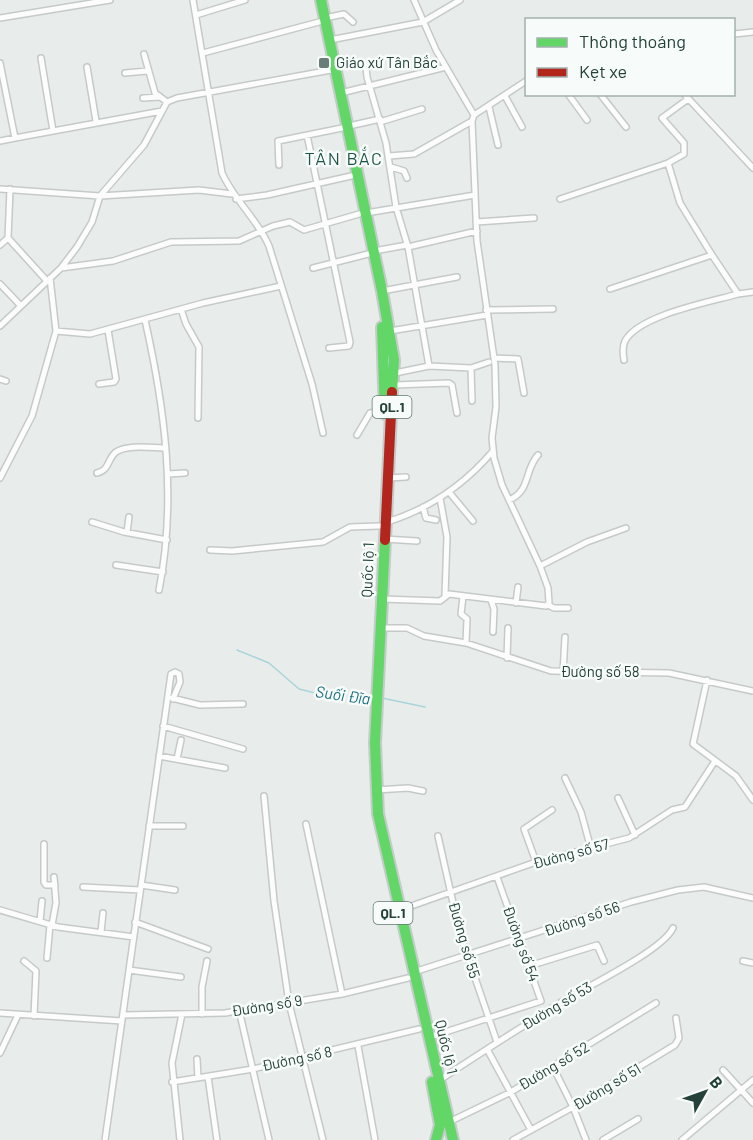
<svg xmlns="http://www.w3.org/2000/svg" width="753" height="1140" viewBox="0 0 753 1140" font-family="Barlow,sans-serif">
	<rect width="100%" height="100%" fill="#e8edeb"/>
	<g fill="none" stroke-linecap="round" stroke-linejoin="round">
		<path stroke="#a9d4db" stroke-width="1.5" d="M237,650L269,663L299,689L315,693L374,698
			M382,698L425,707"/>
		<defs>
			<path id="street" d="M193,0L222,173C234,200 258,220 269,246L312,384L323,433
				M414,0L436,50L474,115L526,81
				M196,15L245,0
				M0,18L110,0
				M325,18L344,14L353,22
				M734,34L753,32
				M330,40L423,22L460,0
				M203,53L319,22
				M144,54L155,93L167,102
				M41,58L53,131
				M0,63L15,138L162,111
				M368,64L366,68L367,77L386,143L396,207L408,247L429,366L395,373
				M87,67L96,121
				M125,73L147,71
				M341,93L446,67
				M568,94L587,120
				M600,94L626,127
				M684,94L753,168
				M505,96L522,127
				M143,98L160,97
				M489,107L498,145
				M380,122L422,109
				M349,126L380,119
				M307,135L350,342L349,346L329,348
				M0,141L15,138
				M389,156L414,154L472,121
				M668,163L680,203L712,255
				M279,165L278,141L342,128
				M391,167L404,171L407,178
				M0,189L100,196L199,190L232,194
				M236,199L267,195L351,176
				M560,199L668,163L684,154V143L662,118L688,99
				M366,213L475,195
				M476,222L534,218
				M8,238L47,281
				M0,245L8,238L10,189
				M408,247L477,231
				M374,251L407,245
				M61,268L113,261L171,242L239,241L273,226L290,222L304,230L359,214
				M313,268L368,254
				M50,278L56,331
				M0,284L21,306
				M610,289L712,255L738,294L753,292
				M382,291L457,277
				M181,309L186,324L199,347L198,418
				M486,310L553,309
				M145,320C165,409 177,499 159,590
				M0,326L61,268L77,247L92,222L100,196L144,145L167,102L177,98L331,70
				M390,331L487,315
				M494,358L518,359L524,393
				M624,360C623,354 622,347 625,341C639,315 710,302 738,294
				M429,366L471,368L472,401
				M471,368L489,362
				M0,379L6,381
				M99,384L114,382L116,379L108,330
				M394,385L449,383L452,385L457,413
				M357,435L370,413L385,410
				M97,473C110,470 107,459 116,452C127,444 153,448 166,448
				M168,474L185,473
				M0,478L32,416L56,331L90,334L203,303L281,286
				M388,478L406,477
				M449,492L473,521
				M440,498L447,537L445,595
				M509,500C531,491 524,470 538,455
				M423,507L426,518L436,520
				M92,522L124,532L167,540
				M387,522C429,509 464,485 493,451
				M127,532L129,517
				M384,539L417,541
				M210,550L232,551L323,542L350,527L379,526
				M116,565L163,572
				M540,566L587,542L626,528
				M463,596L461,614L467,619L466,643
				M382,599L440,601L449,594L546,606L549,603L548,588L540,566L502,485L494,458L492,438L496,407L495,365L477,241L472,121L474,115
				M491,600L494,609L493,632
				M516,603L518,587
				M548,605L554,608H568
				M381,628H407L424,636L466,643L551,671L669,673L753,691
				M507,658L508,628
				M563,673L565,637
				M707,680L693,744L736,776L753,800
				M172,698L200,705L243,704
				M163,726L243,749
				M159,756L225,768
				M177,759L181,740
				M565,778L581,812L591,849
				M376,790L408,788L423,791
				M264,796L274,901L289,1003L323,1140
				M618,798L635,835
				M306,824L342,994
				M149,826H183
				M438,836L460,934L497,1042
				M44,844V882L46,885H55
				M536,862L524,829L552,810
				M141,885L175,890
				M83,887L140,890
				M0,910L58,927L134,937
				M400,910L536,862L629,838L672,810L685,807L715,761
				M40,921L42,901
				M135,922L208,949
				M52,925L56,903L54,877
				M101,932L103,913
				M47,958L50,925
				M24,961L36,971L34,1016
				M743,961L753,963
				M529,966L597,945L604,961
				M129,970L181,977
				M414,972L631,902L678,890L704,887L753,898
				M239,1010L269,1140
				M0,1013L122,1021
				M202,1014V987L207,961
				M123,1015L225,1013L342,994L408,978
				M430,1037L541,1001L497,877
				M358,1046L375,1140
				M487,1049L531,1130
				M0,1053L18,1015
				M197,1059L198,1078
				M553,1067L573,1107L586,1140
				M723,1070L753,1103
				M208,1077L217,1140
				M440,1080C480,1053 522,1027 563,1001C587,987 663,950 673,928
				M172,1082L253,1069L419,1029
				M449,1122L511,1092L656,1003
				M105,1140L171,674L175,672L179,674L180,682L173,699
				M180,1140L172,1063L182,1014
				M513,1140L573,1107L675,1045L679,1038L676,1018
				M603,1140L638,1119
				M682,1140L753,1080"/>
			<path id="fast" d="M321,0L382,291L394,360L392,392
				M382,327L385,414
				M385,540L375,743L378,814L453,1140
				M432,1082L440,1125L436,1140"/>
			<path id="jam" d="M385,540L392,392"/>
		</defs>
		<use href="#street" stroke="#c5cac8" stroke-width="8"/>
		<use href="#fast" stroke="#c3ccc9" stroke-width="14"/>
		<use href="#jam" stroke="#c3ccc9" stroke-width="14"/>
		<use href="#street" stroke="#fcfcfc" stroke-width="5"/>
		<use href="#fast" stroke="#63d668" stroke-width="10"/>
		<use href="#jam" stroke="#b3261e" stroke-width="10"/>
	</g>
	<rect fill="#697e78" stroke="#f7fbf9" stroke-width="2" x="318" y="57" width="12" height="12" rx="3"/>
	<g text-anchor="middle" stroke-width="5" stroke-linejoin="round" paint-order="stroke">
		<g fill="#f7fbf9" stroke="#637a73" stroke-width="1.5">
			<rect x="372.5" y="396" width="39" height="22" rx="4.5"/>
			<rect x="373.5" y="902" width="39" height="22" rx="4.5"/>
		</g>
		<g font-size="14" font-weight="bold" fill="#24423a">
			<text x="392" y="412">QL.1</text>
			<text x="393" y="918">QL.1</text>
		</g>
		<g font-size="15" fill="#24423a" stroke="#f7fbf9" text-anchor="start">
			<text x="336" y="68">Giáo xứ Tân Bắc</text>
		</g>
		<g font-size="15" fill="#24423a" stroke="#f7fbf9">
			<text transform="translate(368 570) rotate(-88)" y="5">Quốc lộ 1</text>
			<text x="600" y="677">Đường số 58</text>
			<text transform="translate(571 854) rotate(-15)" y="5">Đường số 57</text>
			<text transform="translate(582 919) rotate(-19)" y="5">Đường số 56</text>
			<text transform="translate(464 940) rotate(74)" y="5">Đường số 55</text>
			<text transform="translate(521 944) rotate(70)" y="5">Đường số 54</text>
			<text transform="translate(267 1006) rotate(-9)" y="5">Đường số 9</text>
			<text transform="translate(557 1006) rotate(-31)" y="5">Đường số 53</text>
			<text transform="translate(446 1047) rotate(77)" y="5">Quốc lộ 1</text>
			<text transform="translate(297 1059) rotate(-12)" y="5">Đường số 8</text>
			<text transform="translate(554 1066) rotate(-31)" y="5">Đường số 52</text>
			<text transform="translate(607 1087) rotate(-31)" y="5">Đường số 51</text>
		</g>
		<g font-size="16" font-style="italic" fill="#1c6f80" stroke="#f7fbf9">
			<text transform="translate(343 695) rotate(8)" y="6">Suối Đĩa</text>
		</g>
		<g font-size="18" letter-spacing="1.5" fill="#1f5548" stroke="#f7fbf9">
			<text x="344" y="165">TÂN BẮC</text>
		</g>
	</g>
	<rect x="525" y="18" width="210" height="78" fill="#f7fbf9" stroke="#a3b1ad" stroke-width="1.5"/>
	<rect x="537" y="38" width="30" height="9" fill="#63d668" stroke="#a3b1ad" stroke-width="1.5"/>
	<text x="579" y="48" font-size="18" fill="#24423a">Thông thoáng</text>
	<rect x="537" y="68" width="30" height="9" fill="#b3261e" stroke="#a3b1ad" stroke-width="1.5"/>
	<text x="579" y="78" font-size="18" fill="#24423a">Kẹt xe</text>
	<g transform="translate(705 1092) rotate(50)" stroke="#f7fbf9" stroke-width="4.5" paint-order="stroke">
	<path d="M0-4.5L10 22L0 15L-10 22Z" fill="#24423a"/>
	<text y="-9" font-size="16" font-weight="bold" text-anchor="middle" fill="#24423a">B</text>
	</g>
</svg>
